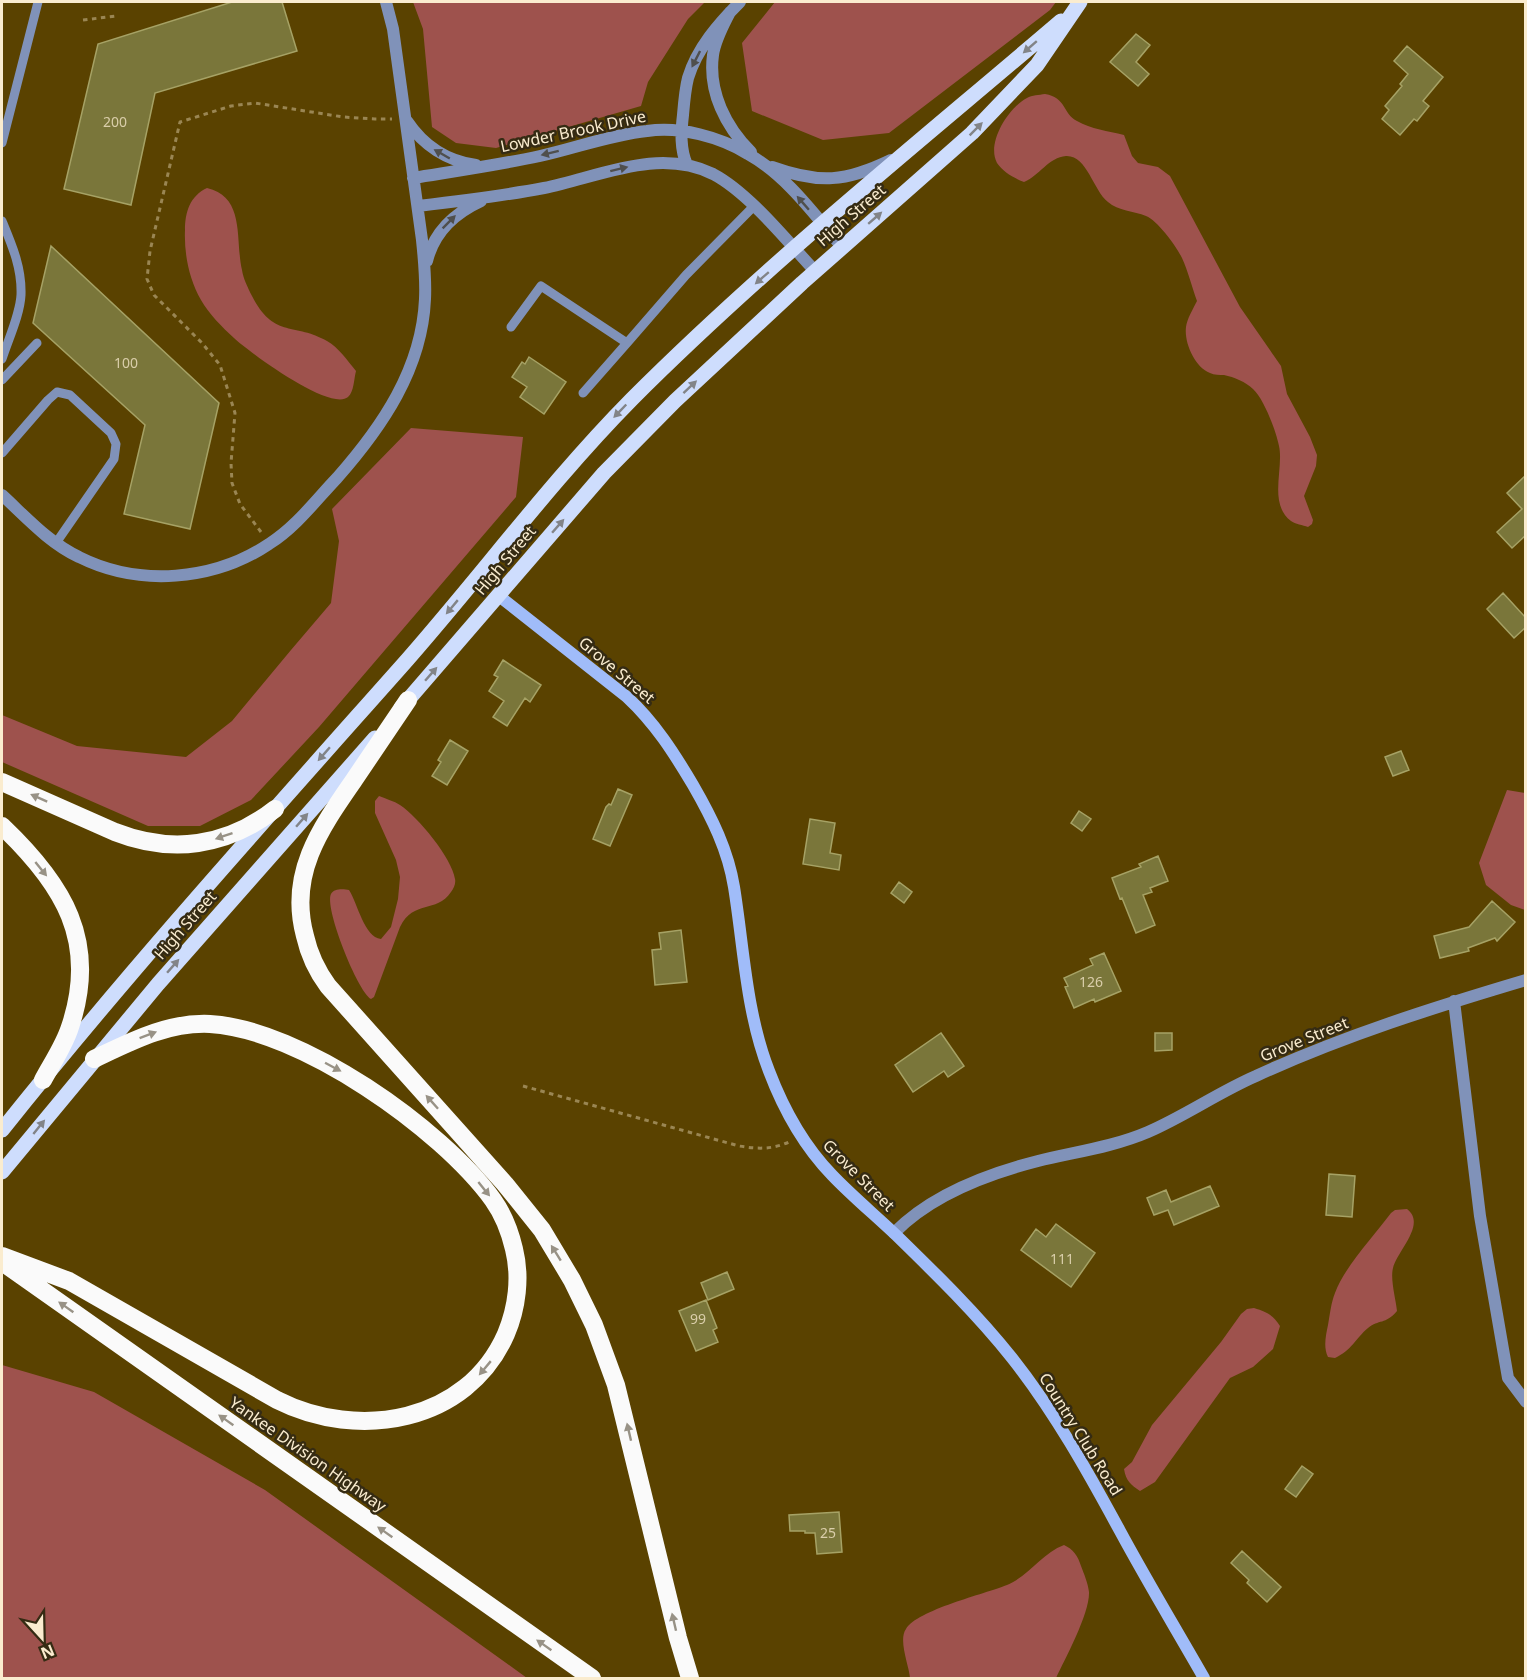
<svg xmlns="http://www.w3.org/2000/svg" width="1527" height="1680" viewBox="0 0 1527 1680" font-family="'Noto Sans',sans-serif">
	<rect width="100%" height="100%" fill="#5a4200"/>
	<path fill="#9e524d" d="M413,2H705L688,19L648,82L641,106L496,148L456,143L432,127L423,29Z
		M775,2H1056L1050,10L889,133L823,140L752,111L742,43Z
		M1045,94C1067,98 1062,113 1077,121C1091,129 1108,131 1124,135L1132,156L1138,163L1158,167L1170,176L1240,307L1281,366L1287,394L1310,437L1317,455L1316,466L1304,496L1313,520L1312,524L1308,527C1303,525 1295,524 1291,521C1268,504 1284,468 1279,446C1276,431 1264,399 1253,389C1246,382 1234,377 1224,375C1220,375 1214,375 1210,373C1195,367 1184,343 1186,327C1187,319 1193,309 1197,301C1192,287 1188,271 1182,258C1176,246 1158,221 1146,216C1134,211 1118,211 1108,202C1093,190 1087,155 1066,156C1049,157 1039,176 1024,182C1014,178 1003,172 997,163C986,143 1009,107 1027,98C1032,95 1039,95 1045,94Z
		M207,188C246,197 235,241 242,270C243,278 248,288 252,296C274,339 294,322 327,341C339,348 347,360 356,371C354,378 354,392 348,397C330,412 249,352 234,338C222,327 209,314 201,300C189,279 184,254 185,230C185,212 190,196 207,188Z
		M411,428L523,437L516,497L319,727L251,800L200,826H148L2,762V715L77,746L186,757L232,721L291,650L331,603L339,541L332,509Z
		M1507,790L1525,793V910L1511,905L1486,885L1479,863Z
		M379,796C386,799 394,801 400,805C418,817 452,858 455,879C456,883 454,888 451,892C436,914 414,899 400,927L374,997L371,999C358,992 324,908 331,894C334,888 344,889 349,890C358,904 364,937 381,939L391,927L398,899L400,877L396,860L375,813V801Z
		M1407,1209C1427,1224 1397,1251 1393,1268C1390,1279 1396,1300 1397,1311C1385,1325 1379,1319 1368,1328C1355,1339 1352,1350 1335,1358L1328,1357C1323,1347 1326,1335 1328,1325C1330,1314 1331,1303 1335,1293C1345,1266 1374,1236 1391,1213L1395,1210Z
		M1254,1308C1267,1312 1273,1315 1280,1326L1273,1349L1253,1367L1230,1378L1155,1482L1140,1491C1131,1485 1126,1481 1124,1469L1132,1462L1152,1425L1221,1342L1241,1314L1247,1309Z
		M2,1365L94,1392L265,1490L527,1678H2Z
		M1064,1545C1073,1549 1078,1556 1081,1566C1084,1574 1088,1583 1089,1592C1090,1613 1065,1659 1056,1678H910C909,1665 898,1640 906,1629C917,1610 985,1594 1007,1585C1029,1576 1042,1553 1064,1545Z"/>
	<path fill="#7a763a" stroke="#a6a265" stroke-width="1.5" d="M232,2H282L297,51L155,93L131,205L64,189L98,44Z
		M1136,34L1150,45L1136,62L1149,74L1138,86L1110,62Z
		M1407,46L1443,77L1423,101L1429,106L1417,121L1414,119L1400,135L1382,119L1389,110L1385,106L1402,86L1400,84L1408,74L1394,61Z
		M51,246L219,403L190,529L124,514L145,425L33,323Z
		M529,357L566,382L544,414L520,397L527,387L512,377L522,362L525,364Z
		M1526,475V535L1512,548L1497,532L1522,509L1507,493Z
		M1503,593L1526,618V627L1514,638L1487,609Z
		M503,660L541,685L530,702L525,698L507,726L493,717L504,701L489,691L498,677L494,675Z
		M450,740L468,751L447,785L432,776L441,762L438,760Z
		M1401,751L1409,770L1393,776L1385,757Z
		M618,789L632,795L610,846L593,839L606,807L609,804L611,805Z
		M1079,811L1091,819L1082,831L1071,823Z
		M810,819L835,823L830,853L841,855L839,870L803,864Z
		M1158,856L1168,881L1150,888L1152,892L1143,895L1155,925L1136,933L1122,898L1120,899L1112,878L1141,867L1139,864Z
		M899,882L912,892L904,903L891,893Z
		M1492,901L1515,922L1497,941L1495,938L1468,948L1469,951L1440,958L1434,936L1469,927Z
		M681,930L687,982L655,985L652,950L661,949L659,933Z
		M1104,953L1121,991L1095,1002L1094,999L1074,1008L1065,987L1068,986L1064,978L1093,965L1090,959Z
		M941,1033L964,1066L948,1077L944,1071L913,1092L895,1065Z
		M1155,1033H1172V1050L1155,1051Z
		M1329,1174L1355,1176L1352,1217L1326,1215Z
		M1210,1186L1219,1206L1174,1225L1168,1210L1154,1215L1147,1198L1166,1190L1171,1202Z
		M1056,1224L1095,1253L1071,1287L1021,1250L1036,1229L1046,1237Z
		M727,1272L734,1289L708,1300L701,1283Z
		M706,1300L717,1328L713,1330L718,1342L696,1351L679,1311Z
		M1302,1466L1313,1474L1296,1497L1285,1489Z
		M839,1512L842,1552L817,1554L815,1533H805V1531H790L789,1515Z
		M1242,1551L1281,1587L1267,1602L1247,1583L1249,1580L1231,1563Z"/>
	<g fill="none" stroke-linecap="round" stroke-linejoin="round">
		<path stroke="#9a8653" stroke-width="3" stroke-dasharray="4.5 4.5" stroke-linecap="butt" d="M83,20L116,16
			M261,532L240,504L232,483L231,463L235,413L220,365L202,343L154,295L147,279L150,251L180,122L231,106L255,103L343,117L375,119H392
			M523,1086L739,1146C757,1149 773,1150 791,1141"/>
		<path stroke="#8092b9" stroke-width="9" d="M2,143L38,2
			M2,221C12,245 22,268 21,295C20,315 8,340 2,359
			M511,327L541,286L627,343L686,275L754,206
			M2,380L37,343
			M583,393L627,343
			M2,453L48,400L57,392L70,395L111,433L116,444L114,459L56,543"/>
		<path stroke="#8092b9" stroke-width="12" d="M730,12C723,26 715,40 713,55C708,92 726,127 751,152
			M407,121C423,145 447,161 476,165
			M687,165C680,149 681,132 683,115C684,103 685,90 688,78C697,48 719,23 740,2
			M772,167C819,184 846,182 891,160
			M413,178C456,171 498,165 540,156C576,148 610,135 647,131C680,126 720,137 748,154C786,175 814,214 842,247
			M418,206C460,201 502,196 544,188C599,177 658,147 713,174C749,193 787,241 815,271
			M427,261C434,232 455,213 481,201
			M2,495C26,517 49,543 79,557C139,587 214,581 269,544C296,527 316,500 337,478C382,427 422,369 425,299C426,279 424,259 422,240L393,29L386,2
			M1454,1001L1480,1216L1508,1378L1526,1402
			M894,1233C931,1195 987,1174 1038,1161C1075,1152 1113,1147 1148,1132C1185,1116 1219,1092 1256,1076C1343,1036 1435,1007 1526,980"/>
		<path stroke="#a0bcf9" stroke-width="12" d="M499,596L627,697C655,723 674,753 693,785C712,818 728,850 734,887C744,949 746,1012 769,1071C783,1108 804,1146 832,1175C852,1196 875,1215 896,1235C936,1274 977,1314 1012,1358C1054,1411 1088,1472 1120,1531C1147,1581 1176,1629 1204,1678"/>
		<path stroke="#ceddfd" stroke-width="15" d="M401,708L604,473L675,401L802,283L972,133L1037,65L1080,2
			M2,1130C129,971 265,820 400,668C479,579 549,483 632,399C767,264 917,144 1061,21
			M2,1172L158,984L375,738"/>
		<path stroke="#fafafa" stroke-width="18" d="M408,700C390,727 372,753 354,780C320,829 288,874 305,936C309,954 317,971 328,986L505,1184L542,1230L572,1280L594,1325L616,1385L678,1638L690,1678
			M2,782L115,832C171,854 227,847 275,809
			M2,826C63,884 99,941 70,1027C64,1046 52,1063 43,1080
			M2,1256L69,1281L277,1400C358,1441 467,1423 506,1334C517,1308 521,1277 514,1249C510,1232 503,1214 493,1200C441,1128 300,1029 210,1024C168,1022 132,1041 94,1059
			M5,1264L592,1678"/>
	</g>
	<defs><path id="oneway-solid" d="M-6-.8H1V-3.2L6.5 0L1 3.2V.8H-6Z" transform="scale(1.5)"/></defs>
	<g fill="#828488">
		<use href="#oneway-solid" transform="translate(1030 47) rotate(139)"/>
		<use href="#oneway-solid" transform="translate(976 129) rotate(-45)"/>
		<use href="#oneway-solid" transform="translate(875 218) rotate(-41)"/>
		<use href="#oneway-solid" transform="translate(762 278) rotate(139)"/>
		<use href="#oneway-solid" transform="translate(690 387) rotate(-43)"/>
		<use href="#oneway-solid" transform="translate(620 411) rotate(134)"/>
		<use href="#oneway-solid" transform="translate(558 526) rotate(-49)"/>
		<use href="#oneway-solid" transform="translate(452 607) rotate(130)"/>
		<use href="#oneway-solid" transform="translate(431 674) rotate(-49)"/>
		<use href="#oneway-solid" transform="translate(324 754) rotate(131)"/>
		<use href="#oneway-solid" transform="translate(302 820) rotate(-49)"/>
		<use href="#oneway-solid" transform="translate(173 966) rotate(-49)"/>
		<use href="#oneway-solid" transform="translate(39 1127) rotate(-51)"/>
	</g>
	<g fill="#4f4f4d">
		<use href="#oneway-solid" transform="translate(696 59) rotate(117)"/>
		<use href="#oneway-solid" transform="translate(550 153) rotate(166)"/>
		<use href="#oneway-solid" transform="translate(442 154) rotate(-150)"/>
		<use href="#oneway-solid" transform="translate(619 169) rotate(-14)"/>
		<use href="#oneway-solid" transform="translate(803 203) rotate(-131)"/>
		<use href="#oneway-solid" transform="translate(449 222) rotate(-45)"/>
	</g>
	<g fill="#989286">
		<use href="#oneway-solid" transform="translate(39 798) rotate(-156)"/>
		<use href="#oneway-solid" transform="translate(224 836) rotate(161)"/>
		<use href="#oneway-solid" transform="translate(41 869) rotate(51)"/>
		<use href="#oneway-solid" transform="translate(148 1035) rotate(-21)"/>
		<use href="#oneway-solid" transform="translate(333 1067) rotate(28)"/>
		<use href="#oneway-solid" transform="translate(432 1102) rotate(-132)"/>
		<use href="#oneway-solid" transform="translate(484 1189) rotate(51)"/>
		<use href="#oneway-solid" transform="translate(556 1253) rotate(-122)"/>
		<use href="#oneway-solid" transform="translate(66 1307) rotate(-145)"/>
		<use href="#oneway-solid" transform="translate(485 1368) rotate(130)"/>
		<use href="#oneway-solid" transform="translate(226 1420) rotate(-145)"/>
		<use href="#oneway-solid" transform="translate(629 1432) rotate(-103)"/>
		<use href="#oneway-solid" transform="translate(385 1532) rotate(-145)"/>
		<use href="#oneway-solid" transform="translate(674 1622) rotate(-103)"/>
		<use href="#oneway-solid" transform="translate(544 1645) rotate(-145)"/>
	</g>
	<g text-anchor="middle" stroke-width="5" stroke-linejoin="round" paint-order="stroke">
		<g font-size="14" fill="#daceaa">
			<text x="115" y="127">200</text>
			<text x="126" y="368">100</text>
			<text x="1091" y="987">126</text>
			<text x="1062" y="1264">111</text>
			<text x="698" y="1324">99</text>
			<text x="828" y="1538">25</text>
		</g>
		<g font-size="16" fill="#faeccf" stroke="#352b13">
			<text transform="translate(573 131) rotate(-12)" y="6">Lowder Brook Drive</text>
			<text transform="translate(851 215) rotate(-41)" y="6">High Street</text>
			<text transform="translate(505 560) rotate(-50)" y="6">High Street</text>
			<text transform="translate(617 670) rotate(40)" y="6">Grove Street</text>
			<text transform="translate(185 925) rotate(-49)" y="6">High Street</text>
			<text transform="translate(1304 1039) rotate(-22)" y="6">Grove Street</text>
			<text transform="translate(859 1175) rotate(45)" y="6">Grove Street</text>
			<text transform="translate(1081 1434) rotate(58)" y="6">Country Club Road</text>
			<text transform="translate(308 1454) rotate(35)" y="6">Yankee Division Highway</text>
		</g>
	</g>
	<rect width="1527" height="1680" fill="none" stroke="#faeccf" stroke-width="6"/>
	<g transform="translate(42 1638) rotate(158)" stroke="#352b13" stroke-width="4.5" paint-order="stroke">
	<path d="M0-4.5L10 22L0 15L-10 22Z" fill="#faeccf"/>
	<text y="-9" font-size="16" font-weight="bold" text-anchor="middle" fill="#faeccf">N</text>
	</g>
</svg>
